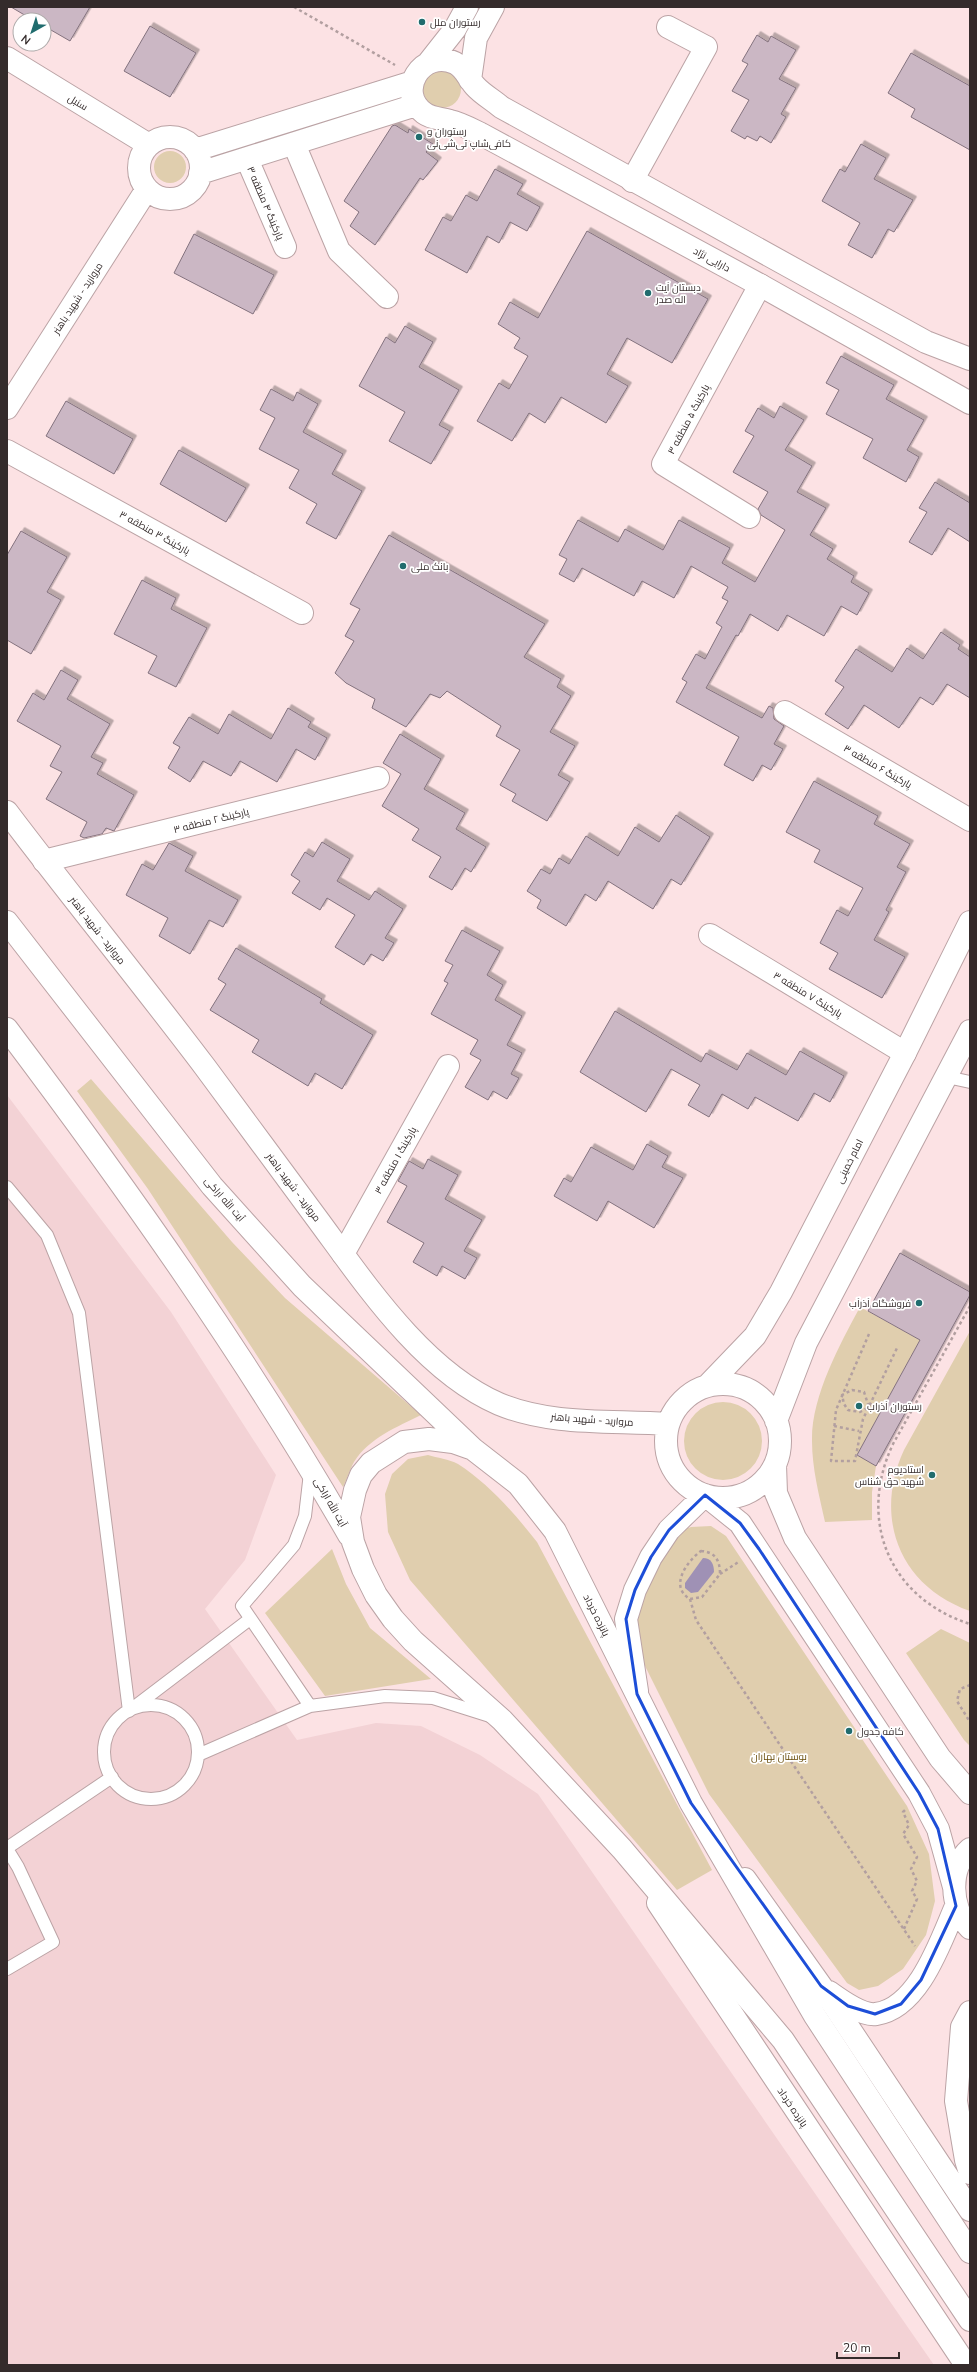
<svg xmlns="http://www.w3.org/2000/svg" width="977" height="2372" viewBox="0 0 977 2372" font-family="'Nunito Sans',Cairo,sans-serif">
	<defs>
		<filter id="shadow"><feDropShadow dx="3.5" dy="-3.5" stdDeviation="0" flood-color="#0004"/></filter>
	</defs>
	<rect width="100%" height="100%" fill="#fce2e4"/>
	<path fill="#f3d2d5" d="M7,1095L171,1312L276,1475L245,1560L205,1609L297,1740L376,1723L421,1726L480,1755L538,1794L934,2365H7Z"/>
	<path fill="#e0ceae" d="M423 89a19 19 0 1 1 38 0a19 19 0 1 1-38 0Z
		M154 167a16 16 0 1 1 32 0a16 16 0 1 1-32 0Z
		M91,1079L232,1242L285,1298L421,1415C397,1427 369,1438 354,1462C350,1469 347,1479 343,1487L148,1189L77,1091Z
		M860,1307L920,1340L857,1455L876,1466L872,1492V1520L825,1522C819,1495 812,1468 812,1441C811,1397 840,1344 860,1307Z
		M970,1331V1611C899,1586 873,1517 904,1450Z
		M684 1441a39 39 0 1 1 78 0a39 39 0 1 1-78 0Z
		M428,1455C437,1458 449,1459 458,1464C489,1484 514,1513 537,1542L712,1870L677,1890L410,1580L388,1532L385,1494L392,1474L408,1459Z
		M711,1526L726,1536L907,1806L929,1854L935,1901L926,1935L903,1969L878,1986L859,1990L847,1983L709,1794L633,1642L636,1599L668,1535L691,1527Z
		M332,1549L346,1584L370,1628L431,1679L325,1696L265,1613Z
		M941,1629L970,1643V1746L964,1740L906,1653Z"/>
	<path fill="#9f91b5" d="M703,1558C711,1558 714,1564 714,1572L698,1592L691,1593L685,1588V1583Z"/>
	<path fill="#cbb7c4" stroke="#83727e" filter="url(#shadow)" d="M11,7H90L70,41L44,26V20H33Z
		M150,26L196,53L170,97L124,71Z
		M757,35L768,42L771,36L796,50L779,79L796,88L781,114L786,117L771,143L760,136L757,141L747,136L745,139L731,131L749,100L732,91L748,64L742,61Z
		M911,53L970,86V150L911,117L915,109L888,93Z
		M395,125L408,133L409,129L433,144L426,152L438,161L423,180L420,178L375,245L350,226L359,212L344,201L392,126Z
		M861,144L886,158L874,179L913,200L894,232L888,229L872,258L848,245L860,223L822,201L840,169L845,172Z
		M495,169L523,184L517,194L540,207L527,231L510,222L499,243L487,236L467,273L425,250L443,217L451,221L466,195L477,201Z
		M587,231L708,299L672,363L627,338L607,374L628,386L606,423L561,397L545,423L529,413L512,441L477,421L499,383L509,389L528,356L514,348L520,338L498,324L510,302L538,318Z
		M194,234L274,275L253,314L174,273Z
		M405,326L433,342L419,367L459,390L439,425L450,431L431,464L389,441L405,412L359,386L386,337L395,343Z
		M841,356L894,385L886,399L924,420L907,450L919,457L906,482L863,458L873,439L826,414L839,390L826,383Z
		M271,389L293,401L297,392L318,404L303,432L343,454L332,474L362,491L336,539L306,523L317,504L289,488L299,470L259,449L275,418L260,410Z
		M66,401L133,439L114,474L46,436Z
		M780,406L804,420L785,450L812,466L797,492L826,508L810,535L833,549L827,559L854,576L851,582L869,593L857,615L841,606L824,636L787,615L778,631L750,614L738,636L736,635L706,688L762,718L769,706L773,708L774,719L784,726L774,744L783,749L771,770L762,765L753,781L724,765L739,737L676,702L687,682L682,679L696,654L705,659L722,627L716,623L728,601L722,598L728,587L691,566L674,598L642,581L634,596L582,568L574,582L559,574L567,559L559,555L578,520L618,542L625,529L663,550L679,520L730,548L722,563L755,582L785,530L761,515L758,509L768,492L733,472L754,436L745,431L758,408L774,418Z
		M179,450L246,488L226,522L160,484Z
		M935,482L970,503V542L948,528L932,555L909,542L927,512L919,508Z
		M21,531L67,557L47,592L61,600L31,654L7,640V555Z
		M389,535L545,624L524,657L561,679L557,687L571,696L550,732L575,746L558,775L570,782L547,821L512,801L516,794L500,785L520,750L496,736L501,726L447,691L440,698L430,694L406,727L372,708L375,699L346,683L335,673L354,641L345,636L360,609L350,604Z
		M142,580L176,598L171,609L207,628L176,687L148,673L157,656L114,634Z
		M941,632L960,645L958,649L970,657V698L947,684L933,705L920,697L899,728L864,705L848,729L825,714L844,687L835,681L856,649L892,672L907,648L923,659Z
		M61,670L78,680L67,699L110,724L91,757L103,763L97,774L134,795L114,831L106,828L102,834L84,838L80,836L87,822L46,799L62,772L50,766L61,746L17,721L33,693L44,700Z
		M288,708L311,722L308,727L327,738L315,760L296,749L277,782L240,761L231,776L203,761L190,782L168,768L180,747L173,743L189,717L218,734L229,714L271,739Z
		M400,734L441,759L424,789L465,813L456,829L486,847L471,872L465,868L452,890L429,877L441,857L412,840L419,829L382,806L401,774L383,763Z
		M814,781L878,816L874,824L910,844L897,867L906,872L886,910L889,912L874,940L905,957L882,998L829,969L838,953L820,943L837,910L848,916L863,888L814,862L820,850L786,832Z
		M676,815L710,837L681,885L671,879L653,909L608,881L596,901L585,894L566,926L537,908L541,900L527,891L541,869L550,874L559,858L569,864L586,836L618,856L635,827L659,842Z
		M322,842L350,859L337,881L369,900L375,891L403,909L385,938L394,943L383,961L371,954L364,965L335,947L355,915L327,898L320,910L292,893L300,881L291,875L305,852L313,857Z
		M169,843L193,856L185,871L238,900L223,927L209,920L190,954L159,936L168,918L126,895L142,864L153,870Z
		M462,930L500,951L487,975L503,985L495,1000L522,1016L507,1045L522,1053L511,1074L519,1078L507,1099L493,1091L488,1100L465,1087L481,1060L470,1054L478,1040L431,1014L448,983L444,981L453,965L445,961Z
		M236,948L322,999L320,1003L373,1035L342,1089L315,1073L308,1086L252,1052L259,1040L210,1010L226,984L218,979Z
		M615,1011L701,1062L706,1053L737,1070L747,1053L786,1075L800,1051L844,1076L830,1102L814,1093L798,1121L755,1097L748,1109L722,1094L709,1117L688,1105L700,1085L671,1069L646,1112L580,1072Z
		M647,1144L668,1156L662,1167L683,1178L654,1228L608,1201L597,1221L554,1196L564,1178L571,1182L591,1147L633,1170Z
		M428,1159L458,1175L445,1199L482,1220L464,1251L477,1258L465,1279L442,1266L437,1276L413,1262L424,1243L387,1222L407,1186L398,1181L409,1161L423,1169Z
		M900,1253L970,1292V1295L876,1466L857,1455L920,1340L868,1311Z"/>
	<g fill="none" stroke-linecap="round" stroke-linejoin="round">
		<defs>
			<path id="lane" d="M947,1077L970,1082
				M7,1187L47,1235L79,1313L129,1711L250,1619
				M310,1473L305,1516L294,1545L242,1606L310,1706L385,1696L433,1698L490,1716
				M104 1752a47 47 0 1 1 94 0a47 47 0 1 1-94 0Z
				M198,1755L310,1706
				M7,1848L112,1777
				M7,1849L18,1867L53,1942L7,1969"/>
			<path id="street" d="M294,144L339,251L387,297
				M247,159L285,247
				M632,181L706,47L668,27
				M7,451L302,613
				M749,517L663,464L760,285
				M785,712L970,820
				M44,861L378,778
				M710,935L905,1053
				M343,1254L448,1066"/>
			<path id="secondary" d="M7,58L149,145
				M429,62L455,29L467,7
				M470,80L476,38L493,7
				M139 168a31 31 0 1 1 62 0a31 31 0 1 1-62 0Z
				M195,150L413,82
				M200,173L416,105
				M970,359L926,342L501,107C493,100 482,94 475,86C468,78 465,68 455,63C422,48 395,92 424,113C432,119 441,118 450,121C460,123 471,129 481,134L760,285L970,403
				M7,408L147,189
				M7,812C72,898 140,981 205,1067C243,1118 280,1169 318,1220C366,1285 423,1371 499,1404C552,1426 612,1420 668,1424
				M666 1441a57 57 0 1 1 114 0a57 57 0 1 1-114 0Z
				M707,1386L755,1336L781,1292L905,1053L970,922
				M776,1421L806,1343L970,1031
				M775,1465L776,1493L795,1538L940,1758L970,1793
				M637,1691L626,1619L635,1590L651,1557L669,1530L705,1495L740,1523L919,1793L938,1829L954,1887
				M970,1849C948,1868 950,1908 970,1928
				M745,1879L821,1986L970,2210
				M658,1903L966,2365
				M829,1992C840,2000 862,2016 876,2014C919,2008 941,1940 956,1906
				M970,2012L962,2027L956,2101L966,2160L970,2173"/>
			<path id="primary" d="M7,922L212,1186L302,1286L473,1449L518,1484L555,1531L691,1803L815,2016L970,2252
				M7,1029C129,1191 248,1359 349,1535
				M470,1448L453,1442L429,1439L404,1442L371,1463L361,1475L355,1490L349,1517L353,1542L363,1569L376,1595L393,1619L413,1641L502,1720L622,1849L783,2040L970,2320"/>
		</defs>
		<use href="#lane" stroke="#bba3a5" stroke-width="14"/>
		<use href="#street" stroke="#bba3a5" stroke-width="24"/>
		<use href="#secondary" stroke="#bba3a5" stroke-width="24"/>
		<use href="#primary" stroke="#bba3a5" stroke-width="24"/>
		<path stroke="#b29fa0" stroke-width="2.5" stroke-dasharray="3 3" stroke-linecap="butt" d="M294,7L395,65
			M970,1306L893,1444C857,1520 889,1598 970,1624
			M869,1334L836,1410L831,1461H855L863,1419L897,1348
			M852,1390L864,1392L869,1407L860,1412L848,1410L844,1404L842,1395Z
			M834,1426L859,1431
			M701,1551C715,1552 720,1560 720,1574L702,1597L690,1599C669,1587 686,1562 701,1551Z
			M720,1574L740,1561
			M690,1599L696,1620L915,1946
			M970,1685L960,1689L957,1701L970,1722
			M904,1929L917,1899L912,1891L917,1881L911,1869L917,1857L903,1834L909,1825L903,1812L905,1810"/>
		<use href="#lane" stroke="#fff" stroke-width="12"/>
		<use href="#street" stroke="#fff" stroke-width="22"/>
		<use href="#secondary" stroke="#fff" stroke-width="22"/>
		<use href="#primary" stroke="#fff" stroke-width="22"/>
	</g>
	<path fill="none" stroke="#1d4ed8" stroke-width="3" stroke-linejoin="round" d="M705,1495L740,1523L759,1549L919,1793L938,1829L956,1906L921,1980L901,2004L875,2014L848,2006L821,1986L691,1803L637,1694L626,1619L635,1590L651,1557L669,1530Z"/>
	<g fill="#206c6e" stroke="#fff" stroke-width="1.5">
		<circle cx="422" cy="22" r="4"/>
		<circle cx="419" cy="137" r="4"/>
		<circle cx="648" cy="293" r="4"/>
		<circle cx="403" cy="566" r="4"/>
		<circle cx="919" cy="1303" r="4"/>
		<circle cx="859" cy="1406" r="4"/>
		<circle cx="932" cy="1475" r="4"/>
		<circle cx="849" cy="1731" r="4"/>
	</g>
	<g text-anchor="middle" stroke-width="3.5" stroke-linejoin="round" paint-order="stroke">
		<g font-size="10" fill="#342b2b" stroke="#fff" text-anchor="start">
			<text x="430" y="26">رستوران ملل</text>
			<text x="427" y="135">رستوران و<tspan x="427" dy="12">کافی‌شاپ تی‌شی‌نی</tspan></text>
			<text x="656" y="291">دبستان آیت<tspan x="656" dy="12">اله صدر</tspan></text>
			<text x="411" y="570">بانک ملی</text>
			<text x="911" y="1307" text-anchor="end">فروشگاه آذرآب</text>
			<text x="867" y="1410">رستوران آذراب</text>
			<text x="924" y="1473" text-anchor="end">استادیوم<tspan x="924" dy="12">شهید حق شناس</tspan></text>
			<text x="857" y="1735">کافه جدول</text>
		</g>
		<g font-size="10" fill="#342b2b" stroke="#fff">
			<text transform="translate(78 102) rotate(31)" y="4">سنبل</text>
			<text transform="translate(266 203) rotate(67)" y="4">پارکینگ ۴ منطقه ۳</text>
			<text transform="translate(712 259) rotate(28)" y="4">دارایی نژاد</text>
			<text transform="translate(77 298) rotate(-57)" y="4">مروارید - شهید باهنر</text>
			<text transform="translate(688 419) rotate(-62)" y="4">پارکینگ ۵ منطقه ۳</text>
			<text transform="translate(155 532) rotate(29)" y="4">پارکینگ ۳ منطقه ۳</text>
			<text transform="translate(878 766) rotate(30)" y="4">پارکینگ ۶ منطقه ۳</text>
			<text transform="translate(211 820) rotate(-14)" y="4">پارکینگ ۲ منطقه ۳</text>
			<text transform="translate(98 930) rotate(52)" y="4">مروارید - شهید باهنر</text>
			<text transform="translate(808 994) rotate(31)" y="4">پارکینگ ۷ منطقه ۳</text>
			<text transform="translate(395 1160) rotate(-61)" y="4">پارکینگ ۱ منطقه ۳</text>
			<text transform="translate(849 1161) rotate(-63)" y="4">امام خمینی</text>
			<text transform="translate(294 1187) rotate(53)" y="4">مروارید - شهید باهنر</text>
			<text transform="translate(225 1199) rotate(49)" y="4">آیت الله اراکی</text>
			<text transform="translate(592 1419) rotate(4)" y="4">مروارید - شهید باهنر</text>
			<text transform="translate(331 1502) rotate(60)" y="4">آیت الله اراکی</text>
			<text transform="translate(597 1615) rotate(63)" y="4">پانزده خرداد</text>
			<text transform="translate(793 2107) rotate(56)" y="4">پانزده خرداد</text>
		</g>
		<g font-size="10" fill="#684c0a" stroke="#fff">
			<text x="779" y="1760">بوستان بهاران</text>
		</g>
	</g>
	<rect width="977" height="2372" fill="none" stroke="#342b2b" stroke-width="16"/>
	<g transform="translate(32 32) rotate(219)"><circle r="19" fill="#ffffff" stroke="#aeaaaa"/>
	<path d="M0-3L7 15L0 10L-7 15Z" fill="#206c6e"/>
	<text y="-6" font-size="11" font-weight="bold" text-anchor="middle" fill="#342b2b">N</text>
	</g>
	<path d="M837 2352v6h62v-6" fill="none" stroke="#342b2b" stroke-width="2"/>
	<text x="843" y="2352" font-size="12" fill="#342b2b" stroke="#ffffff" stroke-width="3" paint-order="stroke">20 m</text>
</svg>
